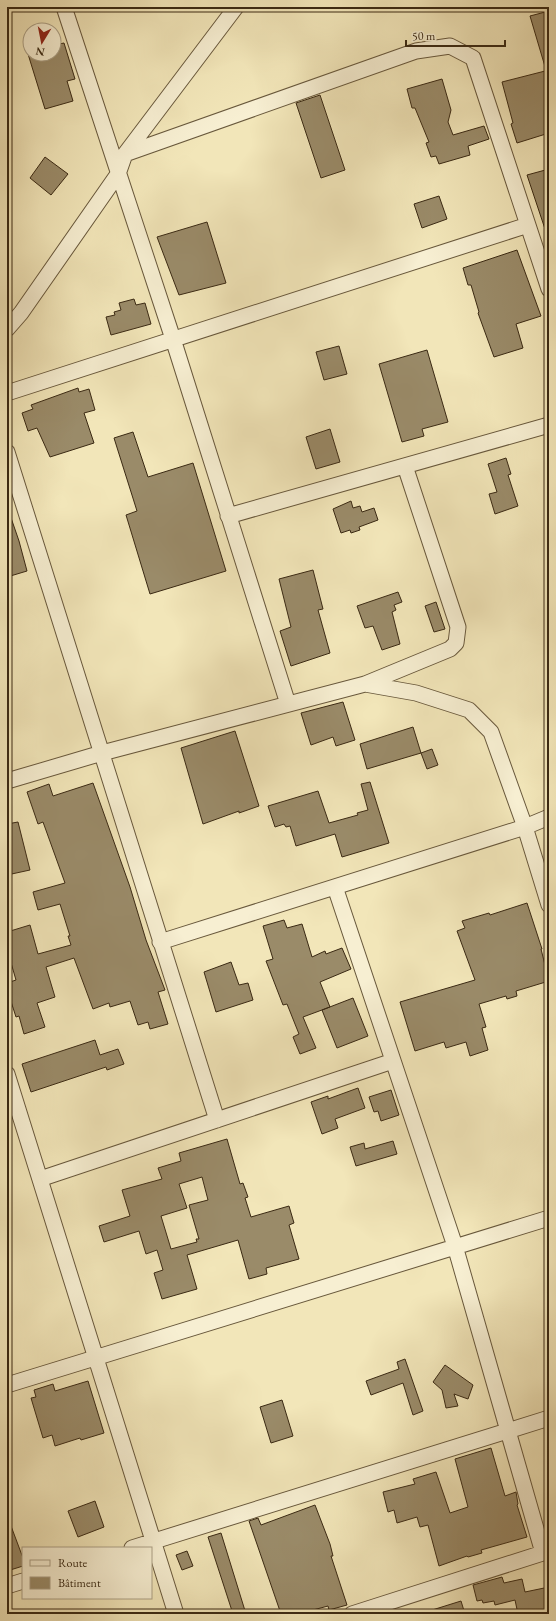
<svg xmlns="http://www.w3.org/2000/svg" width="556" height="1621" viewBox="0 0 556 1621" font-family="'EB Garamond',serif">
	<rect width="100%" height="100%" fill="#f2e6b9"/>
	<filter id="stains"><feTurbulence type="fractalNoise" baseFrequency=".005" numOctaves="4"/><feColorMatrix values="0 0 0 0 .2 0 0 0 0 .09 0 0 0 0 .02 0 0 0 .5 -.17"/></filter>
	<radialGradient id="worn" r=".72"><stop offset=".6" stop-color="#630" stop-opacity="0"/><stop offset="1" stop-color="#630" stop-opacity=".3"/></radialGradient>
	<path fill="#9a8b69" stroke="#3a2913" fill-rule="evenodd" d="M549,11V69L546,70L530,16Z
		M64,43L75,79L67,81L73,101L45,109L28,54H54V45Z
		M549,70V133L517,143L511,124L513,123L502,82Z
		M442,79L451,110L448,122L453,135L484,126L489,139L468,146L470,155L439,164L436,156L431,157L426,143L429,142L415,108H412L407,89Z
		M320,95L345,170L321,178L296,103Z
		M45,157L68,174L51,195L30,178Z
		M549,169V235H547L527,175Z
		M439,196L447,219L422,228L414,204Z
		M207,222L226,283L179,295L157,237Z
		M517,250L541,316L516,324L523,348L494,357L478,313L479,312L471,285H468L463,268Z
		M134,299L136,305L145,303L151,324L111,335L106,317L115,315L114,312L121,310L119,303Z
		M339,346L347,374L324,380L316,352Z
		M427,350L448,422L422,429L424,436L402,442L379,364Z
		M78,388L79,392L89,389L95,410L84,413L94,443L50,457L37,428L28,431L22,413L33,409L31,405Z
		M330,429L340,462L316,469L306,437Z
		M133,432L148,477L193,463L226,571L150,594L126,515L137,511L114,438Z
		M506,458L511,474L508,475L518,506L495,514L489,494L497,492L488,464Z
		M351,501L353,508L360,506L362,512L374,508L378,520L359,527L360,530L351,533L350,530L341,533L333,509Z
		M7,512H9L19,541L27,571L7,577Z
		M313,570L323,609L318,610L330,653L291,666L280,631L291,627L279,579Z
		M398,592L402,602L394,605L396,610L392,612L400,644L382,650L373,626L365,628L357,606Z
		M436,602L445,629L434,632L425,606Z
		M343,702L355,740L336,746L333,737L311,745L301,713Z
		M413,727L421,753L367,769L360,744Z
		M235,731L259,806L239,813V811L203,824L181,748Z
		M432,749L438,765L427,769L421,753Z
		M370,782L389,843L342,857L335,834L296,846L290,826L286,827L284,824L275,827L268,806L318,791L329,823L358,815L357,813L368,810L361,784Z
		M93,783L130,887L146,940L165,990L158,992L168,1024L150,1029L148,1022L138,1025L130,1001L110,1007L109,1003L93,1009L74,958L46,967L55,997L37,1003L45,1027L24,1034L19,1016L16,1017L7,989V983L16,980L7,949V932L30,925L38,954L71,945L68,936H70L60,904L38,910L33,892L65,883L43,822L38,824L27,792L49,784L53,796Z
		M18,822L30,870L7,875V824Z
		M527,903L542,949H541L549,981L516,991L517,996L507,999L506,996L479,1004L486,1027L482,1028L488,1050L470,1056L466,1042L446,1048L444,1042L415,1051L400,1002L475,980L457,931L465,928L462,921L489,913L490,915Z
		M284,920L287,928L302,924L312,957L325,951L326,954L342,948L351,969L320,982L330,1007L303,1017L316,1048L300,1054L293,1037L299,1034L287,1004L283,1005L266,961L273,959L263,926Z
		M231,962L239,985L248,983L253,1000L216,1012L204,972Z
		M353,998L368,1036L337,1048L322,1010Z
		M95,1040L100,1055L118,1049L124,1064L107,1070L106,1067L31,1092L22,1064Z
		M358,1088L365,1108L335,1119L338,1128L322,1134L311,1102L328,1096V1099Z
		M391,1090L399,1115L381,1121L378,1111L374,1112L369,1097Z
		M227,1139L240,1184L243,1183L248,1197L245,1198L251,1217L289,1206L294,1223L289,1225L299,1259L266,1268L267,1274L249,1279L238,1240L187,1255L197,1289L162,1299L154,1273L163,1270L157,1250L146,1254L139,1231L104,1242L99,1226L130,1216L122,1190L162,1179L158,1168L181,1161L179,1153ZM202,1177L208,1200L189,1205L199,1239H196L197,1242L171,1249L161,1216L187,1208L179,1184Z
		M393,1141L397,1154L356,1166L350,1147L364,1143L365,1149Z
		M405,1359L423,1411L413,1415L403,1383L371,1395L366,1381L399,1369L397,1362Z
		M445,1365L473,1385L468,1399L454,1394L458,1406L446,1408L442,1390L433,1382Z
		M88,1381L104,1433L81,1440L80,1438L55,1446L52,1435L43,1438L31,1398L36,1397L34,1390L53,1384L55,1391Z
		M282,1400L293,1436L271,1443L260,1407Z
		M491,1448L505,1496L516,1492L518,1504L517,1505L527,1537L481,1550L482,1553L468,1557L467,1556L439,1566L428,1525L420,1527L417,1517L397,1523L394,1510L388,1512L383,1492L415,1484L413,1479L436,1472L450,1513L468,1507L455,1459Z
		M95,1501L104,1527L78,1537L68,1511Z
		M315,1505L330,1544L333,1556H331L347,1605L329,1610L328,1606L298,1614H281L249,1521L258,1518L261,1525Z
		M8,1518L23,1558V1566L7,1571Z
		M221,1533L246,1614H233L208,1537Z
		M187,1551L193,1566L182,1570L176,1555Z
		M502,1577L504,1583L522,1579L525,1592L549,1587V1614H518L515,1600L495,1605L494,1601L483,1603L482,1600L477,1601L473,1585Z
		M461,1601L465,1614H429V1611Z"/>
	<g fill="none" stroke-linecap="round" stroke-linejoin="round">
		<defs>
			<path id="minor" d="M64,7L173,339L288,704
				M125,154L416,51L450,46L473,58L549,289
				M7,329L21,313L118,174L125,154L236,7
				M7,393L528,225
				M7,452L217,1120
				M228,516L549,425
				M365,684L416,693L469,710L491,732L525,827L549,905
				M7,781L102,753L365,684L450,649L456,643L458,627L405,466
				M335,887L455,1246L543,1553
				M160,942L525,827L549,817
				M7,1074L176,1614
				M40,1179L393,1061
				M7,1385L549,1218
				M132,1548L549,1418
				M7,1586L23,1581
				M352,1614L549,1551"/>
		</defs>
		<use href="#minor" stroke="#68583c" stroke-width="17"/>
		<use href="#minor" stroke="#f7efd2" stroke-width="15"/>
	</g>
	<rect width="556" height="1621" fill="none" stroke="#f2e6b9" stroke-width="24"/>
	<rect x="8" y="8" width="540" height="1605" fill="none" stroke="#3a2913" stroke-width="2"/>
	<rect x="12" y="12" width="532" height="1597" fill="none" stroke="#3a2913"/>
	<rect x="22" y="1547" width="130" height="52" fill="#f7efd2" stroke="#aba086"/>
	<rect x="30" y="1560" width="20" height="6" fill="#f7efd2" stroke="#aba086"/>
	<text x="58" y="1567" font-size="12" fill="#3a2913">Route</text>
	<rect x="30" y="1577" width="20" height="12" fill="#9a8b69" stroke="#aba086"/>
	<text x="58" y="1587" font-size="12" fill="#3a2913">Bâtiment</text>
	<g transform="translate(42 42) rotate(190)"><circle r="19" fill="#f7efd2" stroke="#aba086"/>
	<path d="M0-3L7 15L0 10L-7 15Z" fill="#8f2418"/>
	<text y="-6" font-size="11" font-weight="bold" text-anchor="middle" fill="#3a2913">N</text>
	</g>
	<path d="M406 40v6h99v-6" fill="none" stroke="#3a2913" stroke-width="2"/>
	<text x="412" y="40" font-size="12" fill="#3a2913" stroke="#f7efd2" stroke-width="3" paint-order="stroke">50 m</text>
	<rect width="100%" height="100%" filter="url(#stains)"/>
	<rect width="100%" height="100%" fill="url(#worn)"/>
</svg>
